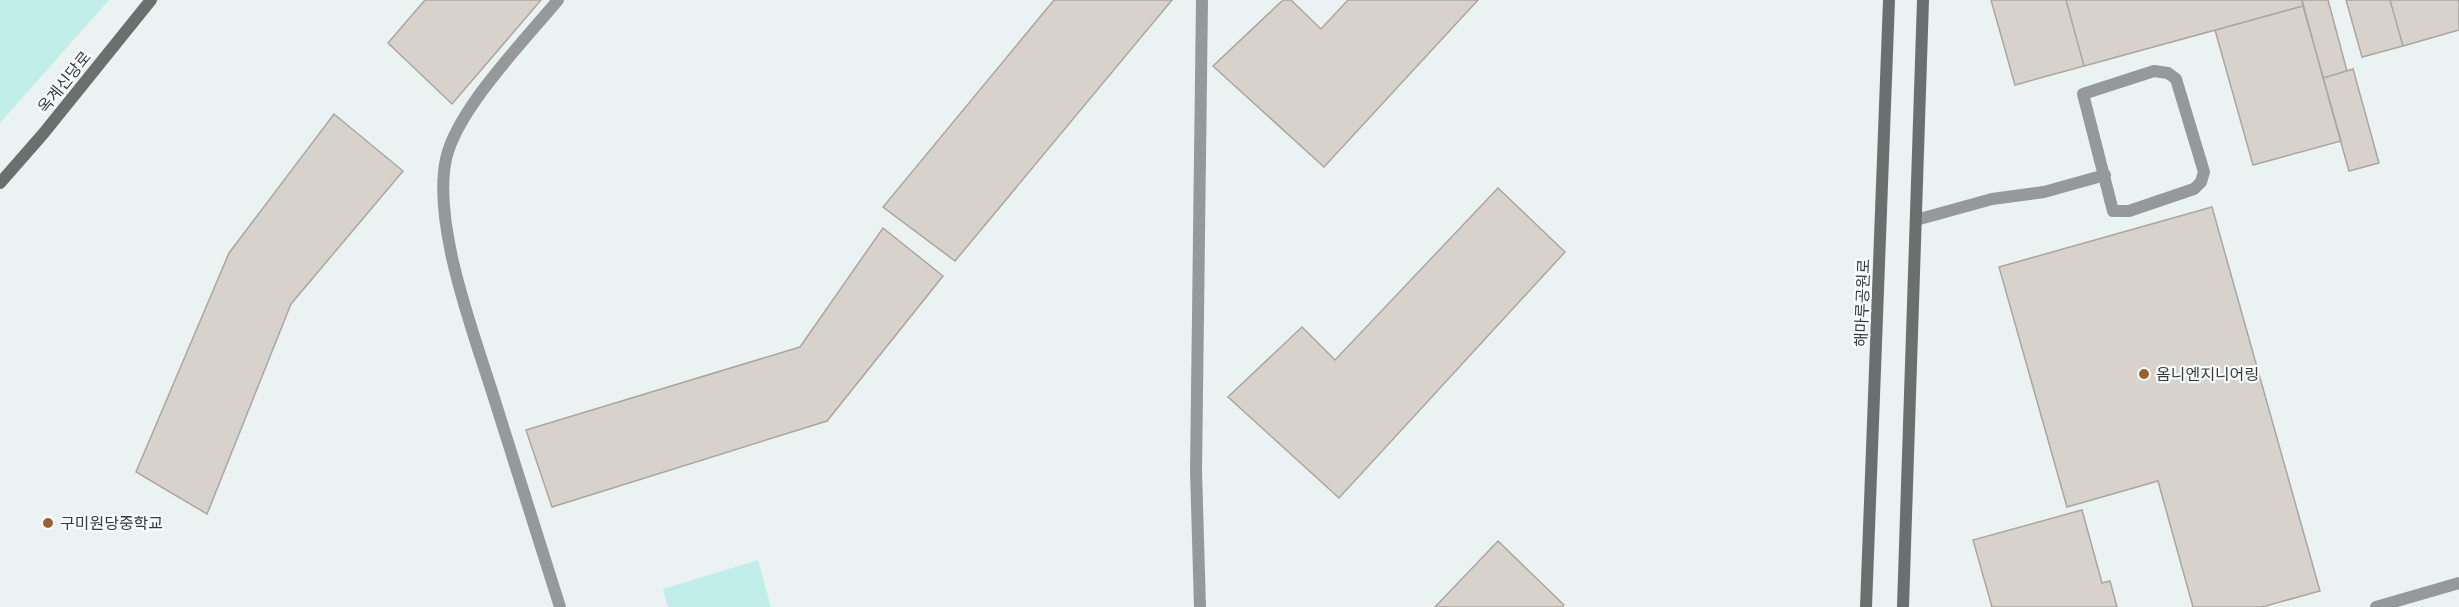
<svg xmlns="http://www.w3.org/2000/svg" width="2459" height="607" viewBox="0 0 2459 607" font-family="Literata,'Noto Sans KR',serif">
	<rect width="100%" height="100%" fill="#eaf3f2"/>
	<path fill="#c1eee9" d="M0,0H109L0,123Z
		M758,560L771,607H668L663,589Z"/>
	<path fill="#d8d2cd" stroke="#aca6a1" stroke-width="1.5" d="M425,0H541L452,104L388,43Z
		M1054,0H1172L955,261L883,207Z
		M1283,0H1291L1321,29L1348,0H1478L1324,167L1213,66Z
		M1991,0H2066L2084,66L2015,85Z
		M2066,0H2302L2303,6L2084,66Z
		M2302,0H2328L2347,71L2323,78Z
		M2346,0H2390L2403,46L2362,57Z
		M2390,0H2459V30L2403,46Z
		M2303,6L2341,141L2253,165L2215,30Z
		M2353,69L2379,163L2349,171L2323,78Z
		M334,114L403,171L291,304L207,514L136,472L229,253Z
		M1498,188L1565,252L1339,498L1228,397L1302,327L1335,360Z
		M2212,207L2320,591L2262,607H2193L2158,481L2067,507L1999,267Z
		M883,228L943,276L827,421L552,507L526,430L800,347Z
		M2082,510L2102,583L2110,581L2117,607H1992L1973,540Z
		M1498,541L1564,605L1562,607H1435Z"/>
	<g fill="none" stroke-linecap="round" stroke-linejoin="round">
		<path stroke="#969999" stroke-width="12" d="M2154,71L2168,73L2176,79L2204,172L2201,182L2194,189L2129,211H2113L2083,94Z
			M1916,220L1992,199L2044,192L2105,175"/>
		<path stroke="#969999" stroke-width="12" d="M558,0C525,40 457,109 446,159C432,225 474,334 494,398C516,468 538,537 560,607
			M1200,607L1196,471L1202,0
			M2376,607L2459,583"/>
		<path stroke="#6b706f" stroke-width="12" d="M0,183L43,134L151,0
			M1866,607L1889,0
			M1903,607L1923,0"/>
	</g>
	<g fill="#9f6027" stroke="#fbffff" stroke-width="2">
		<circle cx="2144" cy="374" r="6"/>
		<circle cx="48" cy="523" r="6"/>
	</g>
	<g text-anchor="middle" stroke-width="4.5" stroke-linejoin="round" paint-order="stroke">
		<g font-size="16" fill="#373a3a" stroke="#fbffff">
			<text transform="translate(64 82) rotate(-51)" y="6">옥계신당로</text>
			<text transform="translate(1862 303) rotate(-88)" y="6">해마루공원로</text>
		</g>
		<g font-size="16" fill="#373a3a" stroke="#fbffff" text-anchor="start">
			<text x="2156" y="380">옴니엔지니어링</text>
			<text x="60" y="529">구미원당중학교</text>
		</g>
	</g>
</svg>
